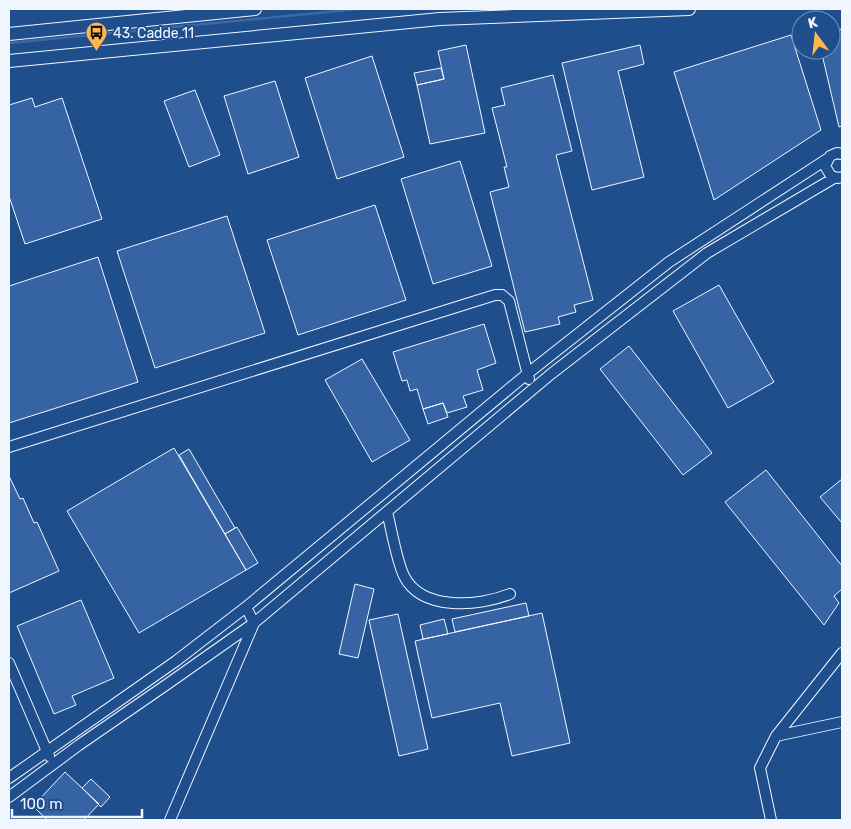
<svg xmlns="http://www.w3.org/2000/svg" width="851" height="829" viewBox="0 0 851 829" font-family="Rubik,sans-serif">
	<rect width="100%" height="100%" fill="#1f4e8c"/>
	<g fill="none" stroke-linecap="round" stroke-linejoin="round">
		<path stroke="#3b69a3" stroke-width="2.5" d="M9,43L359,9"/>
	</g>
	<path fill="#3563a3" stroke="#f2f6ff" d="M842,29V126L839,127L821,50H831V31Z
		M791,35L821,130L714,200L674,72Z
		M466,45L485,133L430,144L417,85L444,79L438,51Z
		M640,45L644,64L618,71L644,177L592,190L562,63Z
		M372,56L404,157L337,179L305,78Z
		M441,68L444,79L417,85L414,73Z
		M553,75L572,151L556,155L593,300L574,305L576,312L558,317L560,324L525,332L490,192L509,187L504,167H507L492,108L505,105L501,88Z
		M275,81L299,157L248,174L224,96Z
		M195,90L220,155L189,167L164,101Z
		M32,98L35,107L62,98L102,219L25,244L9,196V105Z
		M460,161L492,266L433,284L401,179Z
		M375,205L406,300L298,335L267,240Z
		M227,216L265,333L155,368L117,251Z
		M98,257L138,382L9,423V286Z
		M719,285L774,382L728,408L673,311Z
		M484,324L496,363L477,370L483,390L463,396L467,407L447,413L443,403L423,409L417,389L410,391L407,380L402,381L393,352Z
		M629,346L712,453L683,475L600,369Z
		M362,359L410,440L372,462L325,380Z
		M443,403L448,417L428,424L423,409Z
		M174,448L246,570L139,633L67,511Z
		M189,449L235,528L225,534L179,455Z
		M766,470L842,566V589L834,596L839,603L824,625L725,502Z
		M9,476L20,499L23,498L34,523L37,522L59,571L9,593Z
		M842,479V523L820,497Z
		M237,527L258,563L246,570L225,534Z
		M355,584L374,589L358,658L339,654Z
		M81,600L114,678L72,696L76,705L54,714L17,626Z
		M526,603L529,616L455,632L452,619Z
		M542,613L570,743L512,756L500,703L432,718L415,641Z
		M398,614L428,749L399,756L369,620Z
		M444,619L448,634L423,639L420,625Z
		M65,772L99,804L84,820H47L33,806Z
		M91,779L110,797L101,807L82,788Z"/>
	<g fill="none" stroke-linecap="round" stroke-linejoin="round">
		<defs>
			<path id="minor" d="M842,154L837,153L830,156L825,166L831,176L838,178L842,177
				M9,447L495,295H502L509,301L529,379
				M387,512C392,531 396,559 404,576C422,612 480,606 510,594
				M9,663L49,756
				M776,736L842,722
				M9,778L176,661L246,607L527,374L669,262L827,159
				M9,797L79,745L166,685L254,623L551,374L707,253L834,178
				M170,820L254,623L246,607
				M771,820L760,768L776,736L842,653"/>
			<path id="major" d="M9,34L255,9
				M9,61L440,19L689,9"/>
		</defs>
		<use href="#minor" stroke="#f2f6ff" stroke-width="12"/>
		<use href="#major" stroke="#f2f6ff" stroke-width="14"/>
		<use href="#minor" stroke="#1f4e8c" stroke-width="10"/>
		<use href="#major" stroke="#1f4e8c" stroke-width="12"/>
	</g>
	<defs>
		<symbol id="bus-pin" viewBox="-11 -11 22 30"><path d="M0 17L-7.5 6A9.5 9.5 0 1 1 7.5 6Z" fill="#ffb74d" stroke="#1f4e8c"/><path d="M-5-6H5V4H4V6H2V4H-2V6H-4V4H-5ZM-3.5-4V0h7V-4ZM-3.5 1.2v1.5H-2V1.2ZM2 1.2v1.5H3.5V1.2Z" fill="#111"/></symbol>
	</defs>
	<g fill-rule="evenodd">
		<use href="#bus-pin" x="84" y="20" width="25" height="34"/>
	</g>
	<g text-anchor="middle" stroke-width="4" stroke-linejoin="round" paint-order="stroke">
		<g font-size="14" fill="#f2f6ff" stroke="#1f4e8c" text-anchor="start">
			<text x="113" y="38">43. Cadde 11</text>
		</g>
	</g>
	<rect width="851" height="829" fill="none" stroke="#f2f6ff" stroke-width="20"/>
	<g transform="translate(816 35) rotate(345)"><circle r="24" fill="#1f4e8c" stroke="#7391ba"/>
	<path d="M0-4L9 19L0 12L-9 19Z" fill="#ffb74d"/>
	<text y="-8" font-size="14" font-weight="bold" text-anchor="middle" fill="#f2f6ff">K</text>
	</g>
	<path d="M12 809v8h130v-8" fill="none" stroke="#f2f6ff" stroke-width="2.5"/>
	<text x="20" y="809" font-size="15" fill="#f2f6ff" stroke="#1f4e8c" stroke-width="4" paint-order="stroke">100 m</text>
</svg>
